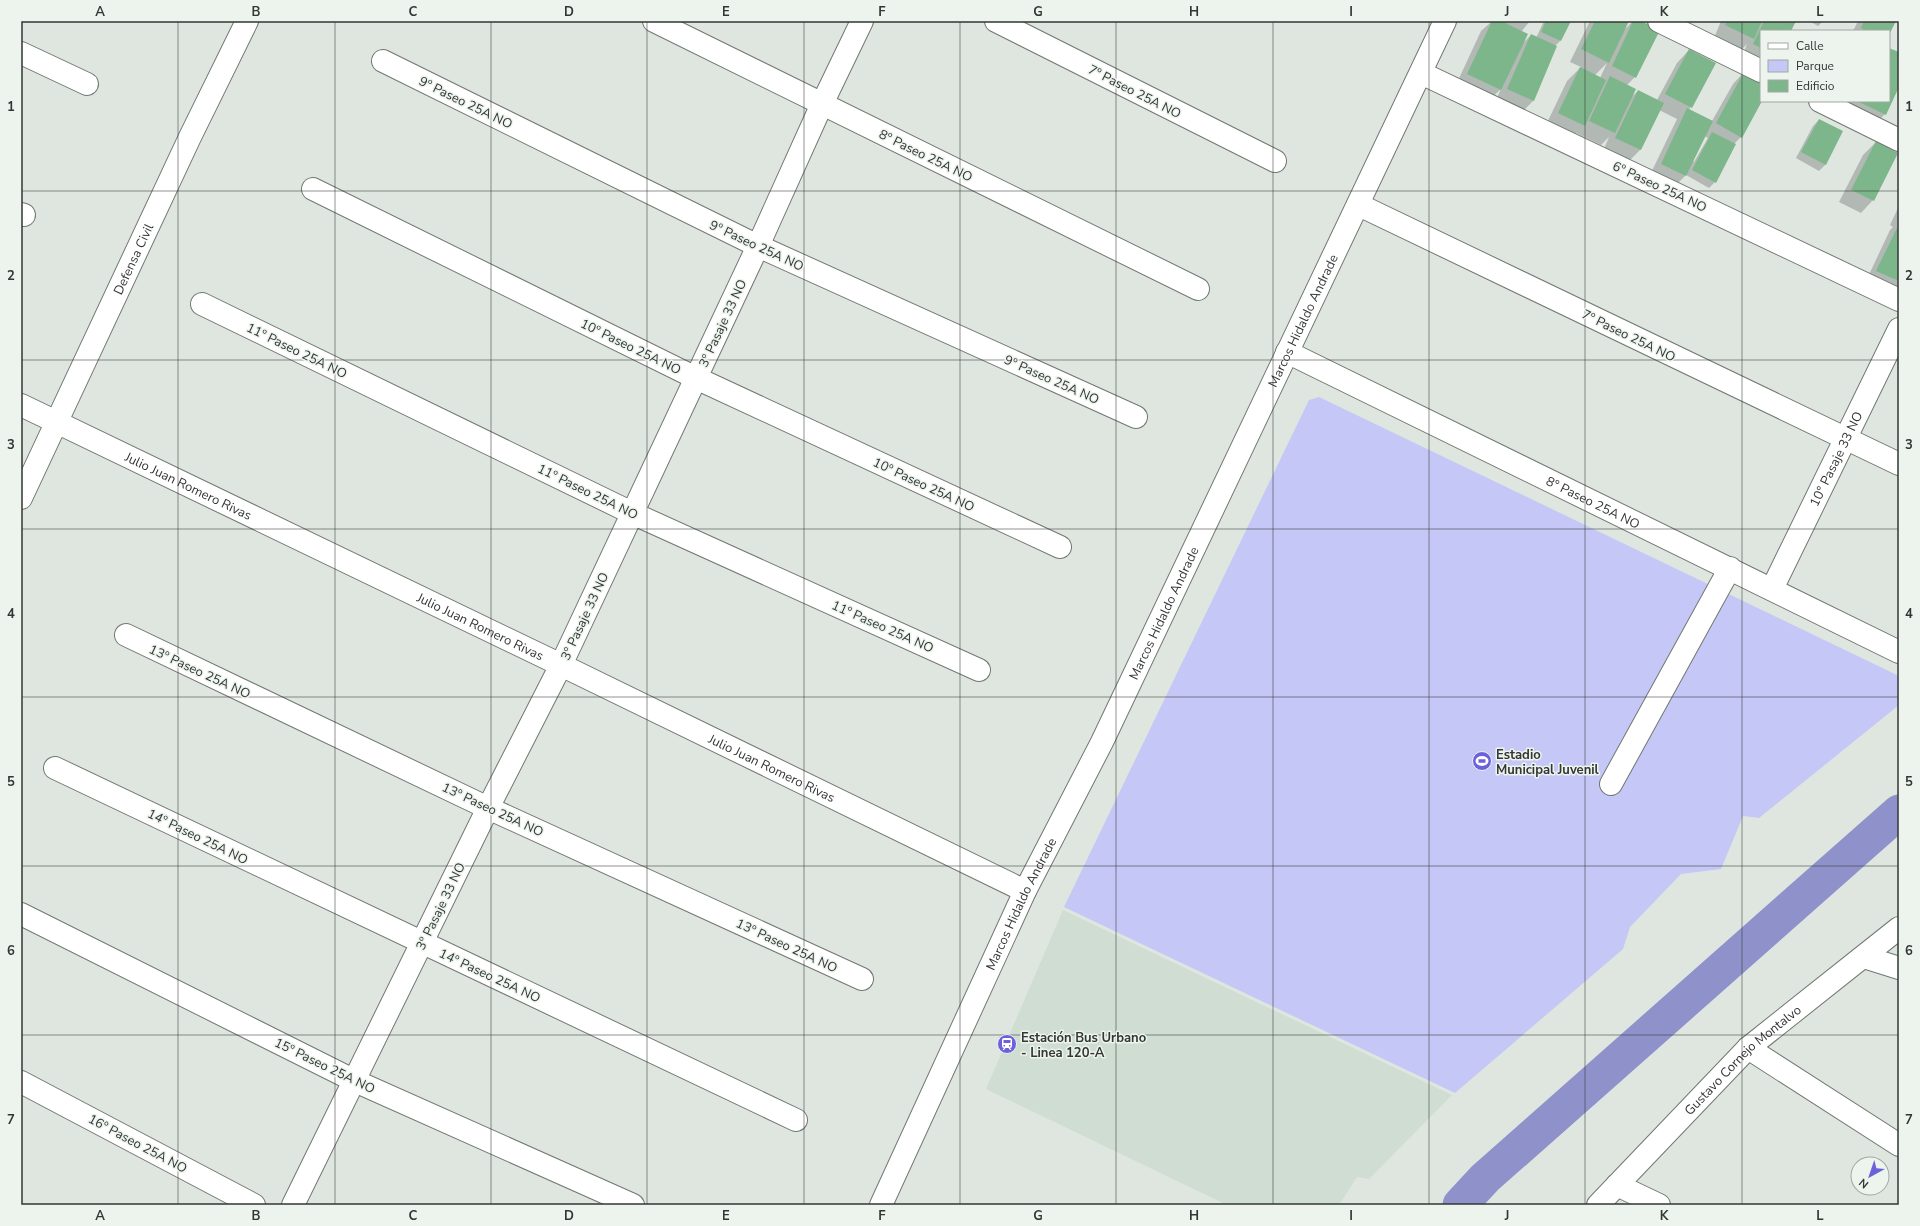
<svg xmlns="http://www.w3.org/2000/svg" width="1920" height="1226" viewBox="0 0 1920 1226" font-family="'Nunito Sans',sans-serif">
	<rect width="100%" height="100%" fill="#dfe6e0"/>
	<path fill="#cfddd2" d="M1063,910L1452,1095L1369,1179L1357,1177L1339,1205H1227L986,1089Z"/>
	<path fill="#c5c7f6" d="M1319,397L1899,676V705L1759,818L1743,816L1721,869L1681,874L1630,927L1623,949L1455,1093L1064,907L1309,400Z"/>
	<path fill="#0003" fill-rule="evenodd" d="M1487,21H1530L1521,32V45L1531,35L1536,38L1544,21H1570L1560,41L1555,46L1533,101L1521,113L1495,102L1501,89L1487,102L1455,87L1481,31L1490,23Z
		M1590,21H1628L1624,30L1633,21H1639L1635,77L1627,85L1631,97L1638,91L1657,100L1677,63L1689,50L1715,64L1689,110L1712,121L1733,84L1745,71L1741,137L1734,144L1715,182L1709,188L1686,175L1673,188L1649,177L1677,119L1659,110L1640,150L1628,162L1603,151L1609,137L1601,145L1576,133L1571,138L1546,125L1567,81L1581,67L1570,62ZM1607,63L1600,78L1594,76ZM1704,136L1708,138L1694,162L1693,161Z
		M1721,21H1794L1790,31H1761V66L1742,57L1747,44L1740,51L1714,38Z
		M1809,21H1823L1818,26Z
		M1858,21H1895L1889,33V31H1853Z
		M1889,49L1899,54V85L1885,114L1872,127L1844,113L1850,101H1889Z
		M1819,120L1842,132L1825,165L1819,171L1796,158L1813,126Z
		M1876,142L1873,200L1861,213L1839,202L1863,155Z
		M1899,206V293L1865,283L1890,230L1893,227L1890,225Z"/>
	<g fill="none" stroke-linecap="round" stroke-linejoin="round">
		<path stroke="#8f91cb" stroke-width="35" d="M1460,1205L1485,1178L1899,812"/>
	</g>
	<path fill="#7db68a" d="M1492,21H1501L1528,34L1501,90L1467,74Z
		M1546,21H1571L1561,41L1541,32Z
		M1595,21H1629L1609,63L1581,49Z
		M1633,21H1641L1660,30L1636,78L1612,66Z
		M1727,21H1762L1754,39L1725,25Z
		M1764,21H1796L1791,31H1761V48L1753,44Z
		M1864,21H1896L1889,35V31H1867L1861,28Z
		M1531,34L1557,46L1534,101L1507,89Z
		M1889,48L1899,52V87L1886,115L1857,101H1889Z
		M1689,49L1716,63L1692,108L1665,94Z
		M1580,67L1606,80L1585,126L1558,113Z
		M1745,70L1761,79L1762,101L1742,138L1716,123Z
		M1610,76L1636,89L1615,133L1589,121Z
		M1638,90L1664,103L1641,150L1615,138Z
		M1687,108L1713,121L1686,176L1661,164Z
		M1819,119L1843,131L1826,165L1801,152Z
		M1712,132L1736,144L1716,183L1692,170Z
		M1876,141L1898,153L1874,201L1851,190Z
		M1899,224V281L1876,271Z"/>
	<g fill="none" stroke-linecap="round" stroke-linejoin="round">
		<defs>
			<g id="minor">
				<path d="M654,21L1198,289"/>
				<path d="M996,21L1275,161"/>
				<path d="M1659,21L1761,71"/>
				<path d="M21,53L87,84"/>
				<path d="M383,61L758,246L1136,417"/>
				<path d="M1421,73L1899,300"/>
				<path d="M1820,101L1899,140"/>
				<path d="M313,189L696,378L1060,547"/>
				<path d="M1359,205L1899,464"/>
				<path d="M21,214L24,215"/>
				<path d="M202,304L632,513L979,670"/>
				<path id="s1" d="M1287,352L1899,652"/>
				<path id="s2" d="M21,405L561,665L1025,891"/>
				<path id="s3" d="M21,498L190,137L247,21"/>
				<path id="s4" d="M1772,589L1899,329"/>
				<path d="M126,635L488,808L862,979"/>
				<path d="M55,768L796,1120"/>
				<path d="M1611,784L1730,568"/>
				<path d="M21,914L355,1081L633,1205"/>
				<path d="M1864,957L1899,968"/>
				<path d="M1748,1048L1899,1145"/>
				<path d="M21,1082L254,1205"/>
				<path d="M1617,1185L1659,1205"/>
				<path d="M293,1205L488,808L561,665L758,246L822,104L862,21"/>
				<path id="s5" d="M881,1205L1025,891L1102,742L1445,21"/>
				<path id="s6" d="M1598,1205L1748,1048L1899,928"/>
			</g>
		</defs>
		<use href="#minor" stroke="#717872" stroke-width="24"/>
		<use href="#minor" stroke="#fff" stroke-width="22"/>
	</g>
	<path fill="none" stroke="#333634" stroke-width="1" stroke-opacity="0.55" d="M178,21V1205M335,21V1205M491,21V1205M647,21V1205M804,21V1205M960,21V1205M1116,21V1205M1273,21V1205M1429,21V1205M1585,21V1205M1742,21V1205M21,191H1899M21,360H1899M21,529H1899M21,697H1899M21,866H1899M21,1035H1899"/>
	<defs>
		<symbol id="stadium-disc" viewBox="-11 -11 22 22"><circle r="9.5" fill="#6b61db" stroke="#ecf4ed"/><path d="M0-5a6.5 5 0 1 0 0 10a6.5 5 0 1 0 0-10ZM-3.5-1.8h7v3.6h-7Z" fill="#fff"/></symbol>
		<symbol id="station-disc" viewBox="-11 -11 22 22"><circle r="9.5" fill="#6b61db" stroke="#ecf4ed"/><path d="M-3-6H3Q5-6 5-4V2Q5 4 3 4L4.5 6H3L1.5 4h-3L-3 6H-4.5L-3 4Q-5 4-5 2V-4Q-5-6-3-6ZM-3.5-4v3h7v-3ZM-3.5 1v1.5H-2V1ZM2 1v1.5H3.5V1Z" fill="#fff"/></symbol>
	</defs>
	<g fill-rule="evenodd">
		<use href="#stadium-disc" x="1471" y="750" width="22" height="22"/>
		<use href="#station-disc" x="996" y="1033" width="22" height="22"/>
	</g>
	<g text-anchor="middle" stroke-width="3" stroke-linejoin="round" paint-order="stroke">
		<g font-size="13" fill="#333634" stroke="#ecf4ed">
			<text transform="translate(1135 91) rotate(27)" y="5">7º Paseo 25A NO</text>
			<text transform="translate(466 102) rotate(26)" y="5">9º Paseo 25A NO</text>
			<text transform="translate(926 155) rotate(26)" y="5">8º Paseo 25A NO</text>
			<text transform="translate(1660 186) rotate(25)" y="5">6º Paseo 25A NO</text>
			<text transform="translate(757 245) rotate(25)" y="5">9º Paseo 25A NO</text>
			<text dy="5" stroke="none"><textPath href="#s3" startOffset="264">Defensa Civil</textPath></text>
			<text dy="5" stroke="none"><textPath href="#s5" startOffset="980">Marcos Hidaldo Andrade</textPath></text>
			<text transform="translate(722 323) rotate(-65)" y="5">3º Pasaje 33 NO</text>
			<text transform="translate(1629 335) rotate(26)" y="5">7º Paseo 25A NO</text>
			<text transform="translate(631 346) rotate(26)" y="5">10º Paseo 25A NO</text>
			<text transform="translate(297 350) rotate(26)" y="5">11º Paseo 25A NO</text>
			<text transform="translate(1052 379) rotate(24)" y="5">9º Paseo 25A NO</text>
			<text dy="5" stroke="none"><textPath href="#s4" startOffset="145">10° Pasaje 33 NO</textPath></text>
			<text transform="translate(924 484) rotate(25)" y="5">10º Paseo 25A NO</text>
			<text dy="5" stroke="none"><textPath href="#s2" startOffset="186">Julio Juan Romero Rivas</textPath></text>
			<text transform="translate(588 491) rotate(26)" y="5">11º Paseo 25A NO</text>
			<text dy="5" stroke="none"><textPath href="#s1" startOffset="341">8° Paseo 25A NO</textPath></text>
			<text dy="5" stroke="none"><textPath href="#s5" startOffset="656">Marcos Hidaldo Andrade</textPath></text>
			<text transform="translate(584 616) rotate(-65)" y="5">3º Pasaje 33 NO</text>
			<text dy="5" stroke="none"><textPath href="#s2" startOffset="510">Julio Juan Romero Rivas</textPath></text>
			<text transform="translate(883 626) rotate(24)" y="5">11º Paseo 25A NO</text>
			<text transform="translate(200 671) rotate(25)" y="5">13º Paseo 25A NO</text>
			<text dy="5" stroke="none"><textPath href="#s2" startOffset="834">Julio Juan Romero Rivas</textPath></text>
			<text transform="translate(493 809) rotate(25)" y="5">13º Paseo 25A NO</text>
			<text transform="translate(198 836) rotate(26)" y="5">14º Paseo 25A NO</text>
			<text dy="5" stroke="none"><textPath href="#s5" startOffset="332">Marcos Hidaldo Andrade</textPath></text>
			<text transform="translate(440 906) rotate(-64)" y="5">3º Pasaje 33 NO</text>
			<text transform="translate(787 945) rotate(25)" y="5">13º Paseo 25A NO</text>
			<text transform="translate(490 975) rotate(25)" y="5">14º Paseo 25A NO</text>
			<text dy="5" stroke="none"><textPath href="#s6" startOffset="205">Gustavo Cornejo Montalvo</textPath></text>
			<text transform="translate(325 1065) rotate(26)" y="5">15º Paseo 25A NO</text>
			<text transform="translate(138 1143) rotate(28)" y="5">16º Paseo 25A NO</text>
		</g>
		<g font-size="13" font-weight="bold" fill="#333634" stroke="#ecf4ed" text-anchor="start">
			<text x="1496" y="759">Estadio<tspan x="1496" dy="15">Municipal Juvenil</tspan></text>
			<text x="1021" y="1042">Estación Bus Urbano<tspan x="1021" dy="15">- Linea 120-A</tspan></text>
		</g>
	</g>
	<rect width="1920" height="1226" fill="none" stroke="#ecf4ed" stroke-width="44"/>
	<rect x="1760" y="30" width="130" height="72" fill="#ecf4ed" stroke="#a2a8a3"/>
	<rect x="1768" y="43" width="20" height="6" fill="#ffffff" stroke="#a2a8a3"/>
	<text x="1796" y="50" font-size="12" fill="#333634">Calle</text>
	<rect x="1768" y="60" width="20" height="12" fill="#c5c7f6" stroke="#a2a8a3"/>
	<text x="1796" y="70" font-size="12" fill="#333634">Parque</text>
	<rect x="1768" y="80" width="20" height="12" fill="#7db68a" stroke="#a2a8a3"/>
	<text x="1796" y="90" font-size="12" fill="#333634">Edificio</text>
	<g transform="translate(1870 1176) rotate(220)"><circle r="19" fill="#ecf4ed" stroke="#a2a8a3"/>
	<path d="M0-3L7 15L0 10L-7 15Z" fill="#6b61db"/>
	<text y="-6" font-size="11" font-weight="bold" text-anchor="middle" fill="#333634">N</text>
	</g>
	<rect x="22" y="22" width="1876" height="1182" fill="none" stroke="#333634" stroke-width="1.5"/>
	<g font-size="13" text-anchor="middle" font-weight="bold" fill="#333634">
		<text x="100" y="16">A</text>
		<text x="256" y="16">B</text>
		<text x="413" y="16">C</text>
		<text x="569" y="16">D</text>
		<text x="726" y="16">E</text>
		<text x="882" y="16">F</text>
		<text x="1038" y="16">G</text>
		<text x="1194" y="16">H</text>
		<text x="1351" y="16">I</text>
		<text x="1507" y="16">J</text>
		<text x="1664" y="16">K</text>
		<text x="1820" y="16">L</text>
		<text x="11" y="111">1</text>
		<text x="1909" y="111">1</text>
		<text x="11" y="280">2</text>
		<text x="1909" y="280">2</text>
		<text x="11" y="449">3</text>
		<text x="1909" y="449">3</text>
		<text x="11" y="618">4</text>
		<text x="1909" y="618">4</text>
		<text x="11" y="786">5</text>
		<text x="1909" y="786">5</text>
		<text x="11" y="955">6</text>
		<text x="1909" y="955">6</text>
		<text x="11" y="1124">7</text>
		<text x="1909" y="1124">7</text>
		<text x="100" y="1220">A</text>
		<text x="256" y="1220">B</text>
		<text x="413" y="1220">C</text>
		<text x="569" y="1220">D</text>
		<text x="726" y="1220">E</text>
		<text x="882" y="1220">F</text>
		<text x="1038" y="1220">G</text>
		<text x="1194" y="1220">H</text>
		<text x="1351" y="1220">I</text>
		<text x="1507" y="1220">J</text>
		<text x="1664" y="1220">K</text>
		<text x="1820" y="1220">L</text>
	</g>
</svg>
